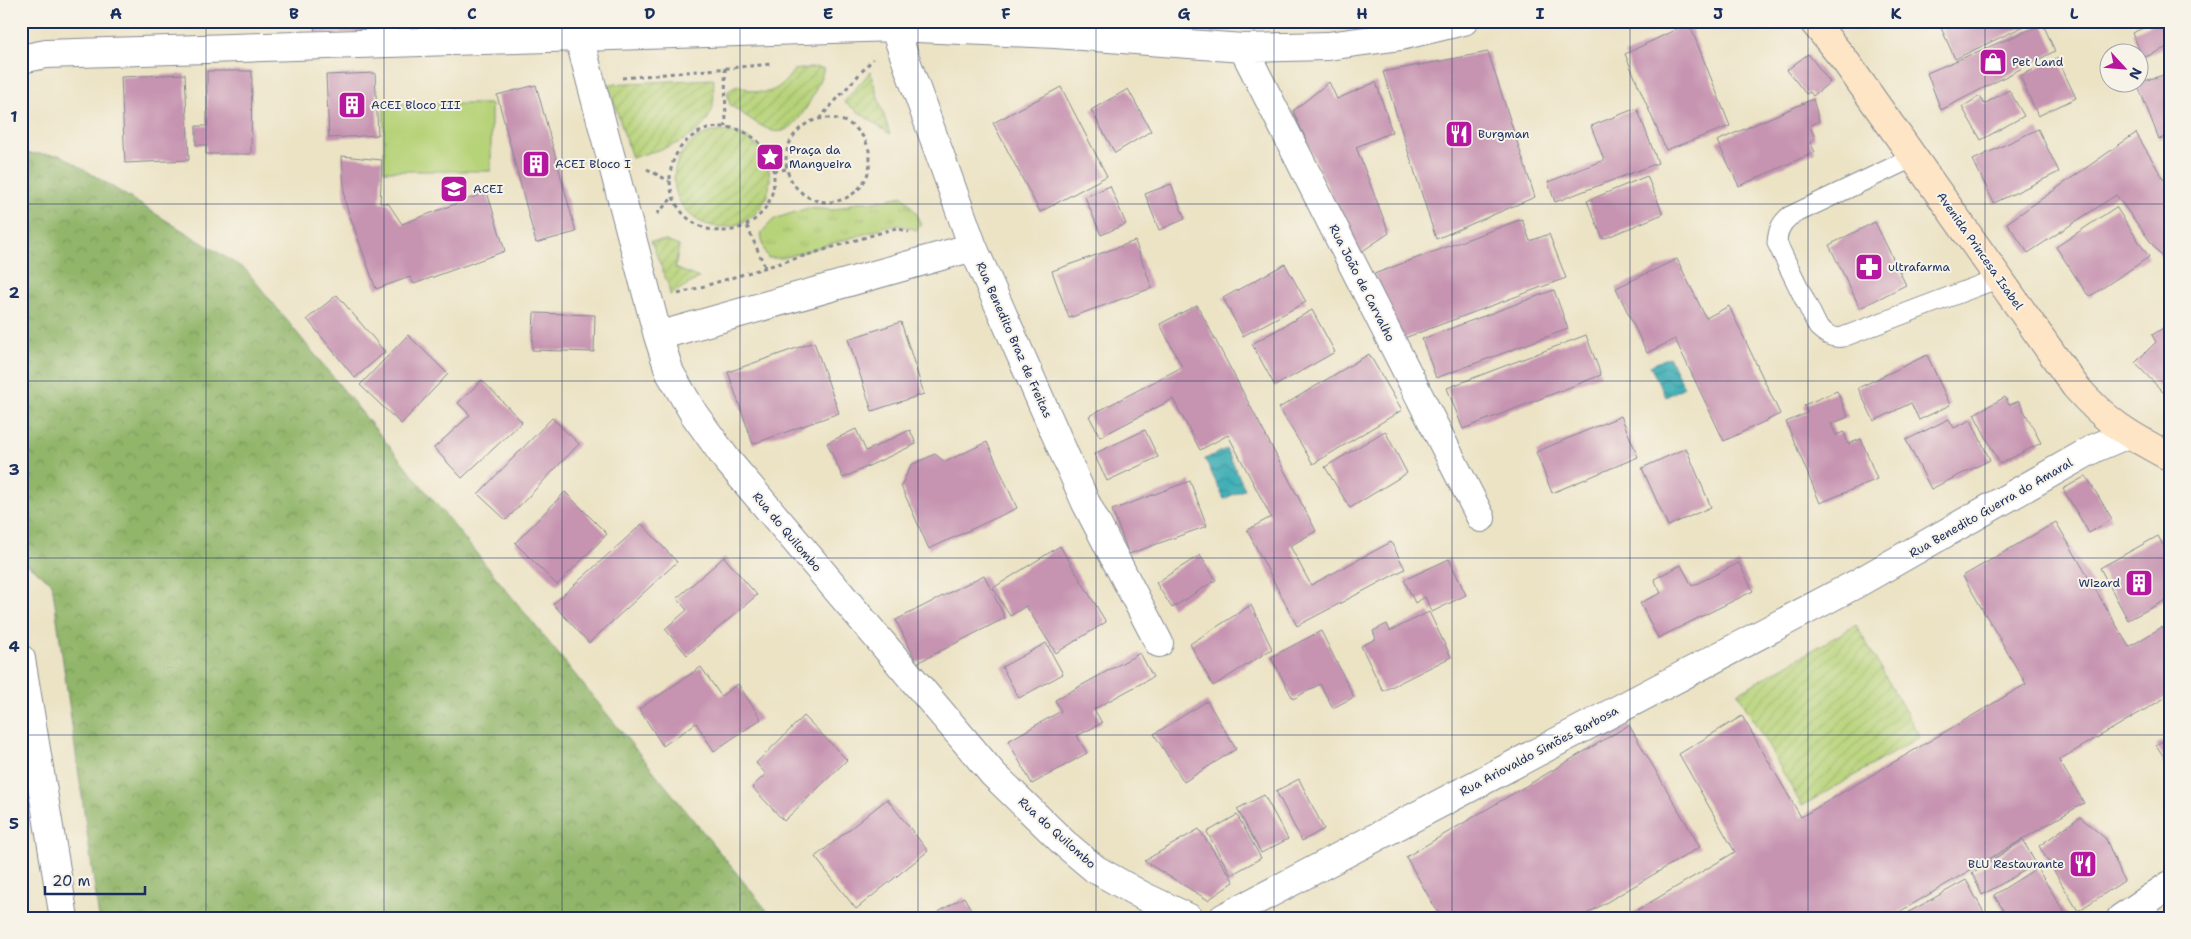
<svg xmlns="http://www.w3.org/2000/svg" width="2191" height="939" viewBox="0 0 2191 939" font-family="'Shantell Sans',sans-serif">
	<defs>
		<pattern id="forest-crowns" width="20" height="18" patternUnits="userSpaceOnUse" patternTransform="scale(1.25)"><rect width="20" height="18" fill="#91b569"/><path d="M2 6a3 3 0 1 1 6 0M12 15a3 3 0 1 1 6 0" fill="none" stroke="#76945a"/></pattern>
		<pattern id="park-tufts" width="24" height="20" patternUnits="userSpaceOnUse" patternTransform="scale(1.25)"><rect width="24" height="20" fill="#b7d379"/><path d="M3 7l-1-3M5 7V3M7 7l1-3M15 17l-1-3M17 17v-4M19 17l1-3" fill="none" stroke="#9db56b"/></pattern>
		<pattern id="garden-furrows" width="10" height="10" patternUnits="userSpaceOnUse" patternTransform="scale(1.25)"><rect width="10" height="10" fill="#b7d379"/><path d="M-1 1l2-2M0 10L10 0M9 11l2-2" fill="none" stroke="#9db56b"/></pattern>
		<pattern id="water-waves" width="16" height="10" patternUnits="userSpaceOnUse" patternTransform="scale(1.25)"><rect width="16" height="10" fill="#3daeb5"/><path d="M0 5q4-4 8 0t8 0" fill="none" stroke="#328e96"/></pattern>
	</defs>
	<rect width="100%" height="100%" fill="#f7f3e8"/>
	<filter id="ink" filterUnits="userSpaceOnUse"><feTurbulence type="fractalNoise" baseFrequency=".02" numOctaves="2"/><feDisplacementMap in="SourceGraphic" scale="10" xChannelSelector="R" yChannelSelector="G"/><feConvolveMatrix kernelMatrix="1 2 1 2 8 2 1 2 1" color-interpolation-filters="sRGB"/></filter>
	<filter id="wash" filterUnits="userSpaceOnUse"><feTurbulence type="fractalNoise" baseFrequency=".0096" numOctaves="4" result="noise"/><feDisplacementMap in="SourceGraphic" scale="20" xChannelSelector="R" yChannelSelector="G"/><feGaussianBlur stdDeviation="1.12" result="paint"/><feColorMatrix in="noise" values="0 0 0 0 0 0 0 0 0 0 0 0 0 0 0 0 0 1.4 0 .05"/><feComposite in="paint" operator="in"/></filter>
	<g filter="url(#wash)">
		<rect width="100%" height="100%" fill="#ece3c5"/>
		<path fill="#b7d379" stroke="#69816c" d="M384,104H491V171H384Z"/>
		<path fill="url(#forest-crowns)" stroke="#567264" d="M21,153L61,155L246,270L773,918H99L52,583L21,560Z"/>
		<path fill="url(#park-tufts)" stroke="#69816c" d="M903,196L916,213L921,226L917,230C902,226 891,221 878,230L783,258H768L764,250L761,233L774,219L808,208L834,210L857,202H875Z"/>
		<path fill="url(#garden-furrows)" stroke="#69816c" d="M818,67L824,69C817,87 797,142 770,130C756,124 742,113 730,105L727,92L738,85C765,98 777,94 794,70Z
			M870,72L890,134L844,102Z
			M714,79C713,88 715,101 712,110C700,143 661,148 632,158L608,84Z
			M674 179a48 48 0 1 1 96 0a48 48 0 1 1-96 0Z
			M651,241H666L679,246L675,268L699,278L670,295L668,284Z
			M1856,625L1920,737L1802,806L1738,693Z"/>
		<path fill="url(#water-waves)" stroke="#2c6e8a" d="M1669,357L1684,387L1666,397L1650,366Z
			M1226,449L1245,489L1224,499L1205,459Z"/>
		<g id="blocks">
			<path fill="#c693b0" d="M153,21H209V23L154,28Z
				M314,21H374L375,31L315,34Z
				M1938,21H2035L1955,59Z
				M2159,21H2168L2170,26V46L2143,58L2132,33Z
				M1689,23L1730,126L1666,150L1625,54Z
				M2043,24L2055,51L1941,110L1927,73Z
				M1488,52L1535,197L1436,239L1383,72Z
				M1808,54L1830,82L1813,96L1810,92L1806,94L1787,70Z
				M2057,58L2076,98L2038,116L2020,76Z
				M207,71H252L251,154H206V145H196V126H207Z
				M375,73L378,135L329,138L326,75Z
				M2170,73V136L2159,139L2137,83Z
				M185,74L189,160L125,163L121,77Z
				M1329,82L1337,99L1376,82L1392,132L1356,147L1389,233L1358,254L1293,111Z
				M536,85L576,232L536,243L497,95Z
				M1061,87L1107,176L1040,212L993,123Z
				M1128,89L1151,131L1115,153L1091,110Z
				M2009,90L2024,116L1981,140L1962,107L1980,96L1984,104Z
				M21,94L25,124H21Z
				M1813,99L1819,121L1810,126L1815,138L1810,142L1815,152L1739,186L1717,141Z
				M1637,108L1658,163L1555,202L1548,182L1604,160L1591,126Z
				M2038,129L2059,172L1994,203L1973,160Z
				M2136,133L2170,190V257L2164,260L2116,195L2028,253L2007,223Z
				M342,156L382,160L380,203H388L402,224L487,192L505,251L414,284L410,277L376,289L345,202Z
				M1647,176L1663,214L1603,239L1587,201Z
				M1171,184L1185,219L1159,230L1145,194Z
				M1110,186L1126,224L1101,235L1085,197Z
				M2116,207L2149,257L2089,297L2056,247Z
				M1522,219L1530,241L1549,234L1566,278L1399,340L1374,274Z
				M1875,222L1906,285L1860,308L1829,245Z
				M1135,241L1152,288L1069,318L1052,271Z
				M1677,259L1706,318L1729,306L1780,414L1724,441L1675,339L1647,353L1616,288Z
				M1285,264L1306,302L1243,336L1223,298Z
				M1554,290L1568,329L1436,378L1422,339Z
				M337,295L385,352L355,378L307,319Z
				M1197,305L1316,531L1290,546L1311,585L1391,542L1405,569L1297,626L1247,530L1271,517L1228,435L1200,450L1173,399L1100,437L1089,416L1182,367L1160,324Z
				M1312,310L1335,352L1275,386L1252,344Z
				M534,313L595,315L594,352L532,350Z
				M901,322L924,394L872,411L848,339Z
				M2170,324V389L2164,393L2135,363L2156,342L2152,335Z
				M408,335L448,374L401,424L360,385Z
				M1586,335L1601,375L1463,429L1447,388Z
				M814,342L839,413L753,444L728,372Z
				M1369,354L1402,410L1313,464L1279,408Z
				M1927,355L1950,405L1919,420L1911,403L1874,421L1858,388Z
				M482,380L522,422L462,478L434,448L470,415L458,403Z
				M1837,391L1848,417L1831,424L1836,435L1844,432L1848,444L1861,439L1877,479L1820,503L1786,422L1807,413L1804,405Z
				M2005,397L2009,405L2019,401L2041,443L2000,464L1974,414Z
				M1621,416L1638,457L1552,493L1536,452Z
				M552,418L579,444L506,520L478,494Z
				M1949,419L1954,428L1971,420L1990,460L1931,489L1906,440Z
				M856,429L866,451L910,430L916,444L843,478L827,443Z
				M1145,430L1158,457L1107,481L1094,454Z
				M1385,431L1407,473L1350,508L1325,467Z
				M987,442L1017,508L929,549L901,486L911,465L935,454L945,462Z
				M1686,448L1711,507L1668,526L1642,468Z
				M2086,476L2112,519L2089,533L2063,489Z
				M1190,481L1207,526L1129,554L1112,510Z
				M565,492L607,534L557,585L515,543Z
				M2056,522L2129,647L2162,627L2170,639V695L2059,760L2084,803L1889,918H1624L1735,852L1679,754L1742,716L1801,817L2026,684L1963,576Z
				M642,524L677,562L589,643L553,604Z
				M2158,536L2170,557V598L2128,620L2100,568Z
				M1060,546L1106,622L1056,653L1026,606L1010,616L993,588Z
				M1200,555L1216,580L1172,608L1156,583Z
				M724,557L757,595L687,655L665,629L687,610L677,598Z
				M1449,559L1466,595L1432,612L1425,597L1415,603L1404,580Z
				M1739,563L1753,591L1658,638L1640,603L1661,593L1654,579L1681,565L1692,586Z
				M984,575L1005,618L917,663L896,620Z
				M1251,605L1272,649L1213,686L1190,644Z
				M1429,612L1451,657L1383,691L1361,646L1376,639L1373,631L1387,624L1390,631Z
				M1321,631L1354,697L1333,708L1320,684L1293,699L1271,657Z
				M1046,643L1063,674L1019,698L1002,667Z
				M1140,653L1153,677L1094,709L1102,723L1077,736L1087,753L1032,784L1008,741L1061,711L1055,700Z
				M701,667L721,696L738,684L761,719L714,751L696,723L663,746L639,709Z
				M1207,701L1236,749L1184,782L1154,734Z
				M804,716L847,760L784,821L752,787L766,774L756,763Z
				M1629,725L1700,847L1580,918H1441L1406,857Z
				M2170,736V766L2156,745Z
				M1299,779L1324,829L1302,841L1276,791Z
				M1264,795L1288,839L1261,853L1237,809Z
				M887,799L928,851L856,909L815,857Z
				M1237,815L1261,858L1231,875L1207,832Z
				M2080,817L2106,839L2124,881L2078,911L2039,846Z
				M1199,829L1234,882L1208,900L1144,861Z
				M2023,840L2036,864L1982,895L1972,873Z
				M2037,868L2068,918H2008L1994,895Z
				M1966,880L1987,918H1913L1909,912Z
				M964,897L976,918H928Z"/>
		</g>
	</g>
	<g filter="url(#ink)">
		<use href="#blocks" fill-opacity="0" stroke="#848992" stroke-width="1"/>
		<g fill="none" stroke-linecap="round" stroke-linejoin="round">
			<defs>
				<path id="lane" d="M1914,157L1790,216C1780,224 1778,231 1777,243L1818,327C1826,334 1832,339 1843,337L1999,278"/>
				<path id="street" d="M573,21L579,37L658,336L670,373L694,414L727,460L993,774L1064,843L1095,869L1143,896L1189,918
					M894,27L973,247L1086,503L1159,643
					M1243,48L1481,518
					M21,59L46,54L894,27L1055,34L1243,48L1328,46L1401,36L1464,21
					M658,336L973,247
					M21,659L64,918
					M1223,918L1856,584L2095,448L2128,434
					M2121,918L2170,885"/>
				<path id="secondary" d="M1813,21L1846,62L2075,386C2106,422 2129,435 2170,457"/>
			</defs>
			<use href="#lane" stroke="#848992" stroke-width="21"/>
			<use href="#street" stroke="#848992" stroke-width="30"/>
			<use href="#secondary" stroke="#848992" stroke-width="30"/>
			<path stroke="#848992" stroke-width="3" stroke-dasharray="4 4" stroke-linecap="butt" d="M725,68L726,127
				M622,78L772,64
				M786 160a42 42 0 1 1 84 0a42 42 0 1 1-84 0Z
				M819,119L873,59
				M670 179a52 52 0 1 1 104 0a52 52 0 1 1-104 0Z
				M647,169L669,181
				M774,171L787,169
				M657,214L672,198
				M747,226L765,267
				M678,294L896,228L909,232"/>
			<use href="#lane" stroke="#fff" stroke-width="19"/>
			<use href="#street" stroke="#fff" stroke-width="28"/>
			<use href="#secondary" stroke="#fde5c5" stroke-width="28"/>
		</g>
	</g>
	<path fill="none" stroke="#1b2f5e" stroke-width="1" stroke-opacity="0.55" d="M206,21V918M384,21V918M562,21V918M740,21V918M918,21V918M1096,21V918M1274,21V918M1452,21V918M1630,21V918M1808,21V918M1985,21V918M21,204H2170M21,381H2170M21,558H2170M21,735H2170"/>
	<defs>
		<symbol id="shop-square" viewBox="-11 -11 22 22"><rect x="-9" y="-9" width="18" height="18" rx="4" fill="#b5179e" stroke="#f7f3e8"/><path d="M-5-2.5h2.3a2.7 3.5 0 0 1 5.4 0H5L5.5 6h-11ZM-1.5-2.5h3a1.5 2.3 0 0 0-3 0Z" fill="#fff"/></symbol>
		<symbol id="building-square" viewBox="-11 -11 22 22"><rect x="-9" y="-9" width="18" height="18" rx="4" fill="#b5179e" stroke="#f7f3e8"/><path d="M-4-6H4V6H1V3H-1V6H-4ZM-2.5-4.3h1.7v1.8h-1.7ZM.8-4.3h1.7v1.8H.8ZM-2.5-1h1.7V.8h-1.7ZM.8-1h1.7V.8H.8Z" fill="#fff"/></symbol>
		<symbol id="restaurant-square" viewBox="-11 -11 22 22"><rect x="-9" y="-9" width="18" height="18" rx="4" fill="#b5179e" stroke="#f7f3e8"/><path d="M-5-6h1v4h1v-4h1v4h1v-4h1v5L-1.5 .5V6h-2V.5L-5-1ZM5-6V6H3V1.5H1.5Q1.5-4 5-6Z" fill="#fff"/></symbol>
		<symbol id="sight-square" viewBox="-11 -11 22 22"><rect x="-9" y="-9" width="18" height="18" rx="4" fill="#b5179e" stroke="#f7f3e8"/><path d="M0-6L1.8-2.2L6-1.7L2.9 1.2L3.7 5.4L0 3.3L-3.7 5.4L-2.9 1.2L-6-1.7L-1.8-2.2Z" fill="#fff"/></symbol>
		<symbol id="school-square" viewBox="-11 -11 22 22"><rect x="-9" y="-9" width="18" height="18" rx="4" fill="#b5179e" stroke="#f7f3e8"/><path d="M0-5L7-2L0 1L-7-2ZM-4 1L0 2.5L4 1V4Q0 6-4 4Z" fill="#fff"/></symbol>
		<symbol id="pharmacy-square" viewBox="-11 -11 22 22"><rect x="-9" y="-9" width="18" height="18" rx="4" fill="#b5179e" stroke="#f7f3e8"/><path d="M-2-6h4v4h4v4h-4v4h-4v-4h-4v-4h4Z" fill="#fff"/></symbol>
	</defs>
	<g fill-rule="evenodd">
		<use href="#shop-square" x="1977" y="46" width="32" height="32"/>
		<use href="#building-square" x="336" y="89" width="32" height="32"/>
		<use href="#restaurant-square" x="1443" y="118" width="32" height="32"/>
		<use href="#sight-square" x="754" y="141" width="32" height="32"/>
		<use href="#building-square" x="520" y="148" width="32" height="32"/>
		<use href="#school-square" x="438" y="173" width="32" height="32"/>
		<use href="#pharmacy-square" x="1853" y="251" width="32" height="32"/>
		<use href="#building-square" x="2123" y="567" width="32" height="32"/>
		<use href="#restaurant-square" x="2067" y="848" width="32" height="32"/>
	</g>
	<g text-anchor="middle" stroke-width="4" stroke-linejoin="round" paint-order="stroke">
		<g font-size="12" fill="#1b2f5e" stroke="#f7f3e8" text-anchor="start">
			<text x="2012" y="66">Pet Land</text>
			<text x="371" y="109">ACEI Bloco III</text>
			<text x="1478" y="138">Burgman</text>
			<text x="789" y="154">Praça da<tspan x="789" dy="14">Mangueira</tspan></text>
			<text x="555" y="168">ACEI Bloco I</text>
			<text x="473" y="193">ACEI</text>
			<text x="1888" y="271">ultrafarma</text>
			<text x="2120" y="587" text-anchor="end">Wizard</text>
			<text x="2064" y="868" text-anchor="end">BLU Restaurante</text>
		</g>
		<g font-size="12" fill="#1b2f5e" stroke="#f7f3e8">
			<text transform="translate(1980 251) rotate(55)" y="4">Avenida Princesa Isabel</text>
			<text transform="translate(1362 283) rotate(63)" y="4">Rua João de Carvalho</text>
			<text transform="translate(1014 340) rotate(66)" y="4">Rua Benedito Braz de Freitas</text>
			<text transform="translate(1991 508) rotate(-30)" y="4">Rua Benedito Guerra do Amaral</text>
			<text transform="translate(787 532) rotate(50)" y="4">Rua do Quilombo</text>
			<text transform="translate(1539 751) rotate(-28)" y="4">Rua Ariovaldo Simões Barbosa</text>
			<text transform="translate(1057 833) rotate(42)" y="4">Rua do Quilombo</text>
		</g>
	</g>
	<rect width="2191" height="939" fill="none" stroke="#f7f3e8" stroke-width="55"/>
	<g transform="translate(2124 68) rotate(116)"><circle r="24" fill="#f7f3e8" stroke="#9fa5b1"/>
	<path d="M0-4L9 19L0 12L-9 19Z" fill="#b5179e"/>
	<text y="-8" font-size="14" font-weight="bold" text-anchor="middle" fill="#1b2f5e">N</text>
	</g>
	<path d="M45 886v8h100v-8" fill="none" stroke="#1b2f5e" stroke-width="2.5"/>
	<text x="52" y="886" font-size="15" fill="#1b2f5e" stroke="#f7f3e8" stroke-width="4" paint-order="stroke">20 m</text>
	<rect x="28" y="28" width="2136" height="884" fill="none" stroke="#1b2f5e" stroke-width="2"/>
	<g font-size="16" text-anchor="middle" font-weight="bold" fill="#1b2f5e">
		<text x="116" y="19">A</text>
		<text x="294" y="19">B</text>
		<text x="472" y="19">C</text>
		<text x="650" y="19">D</text>
		<text x="828" y="19">E</text>
		<text x="1006" y="19">F</text>
		<text x="1184" y="19">G</text>
		<text x="1362" y="19">H</text>
		<text x="1540" y="19">I</text>
		<text x="1718" y="19">J</text>
		<text x="1896" y="19">K</text>
		<text x="2074" y="19">L</text>
		<text x="14" y="122">1</text>
		<text x="14" y="298">2</text>
		<text x="14" y="475">3</text>
		<text x="14" y="652">4</text>
		<text x="14" y="829">5</text>
	</g>
</svg>
